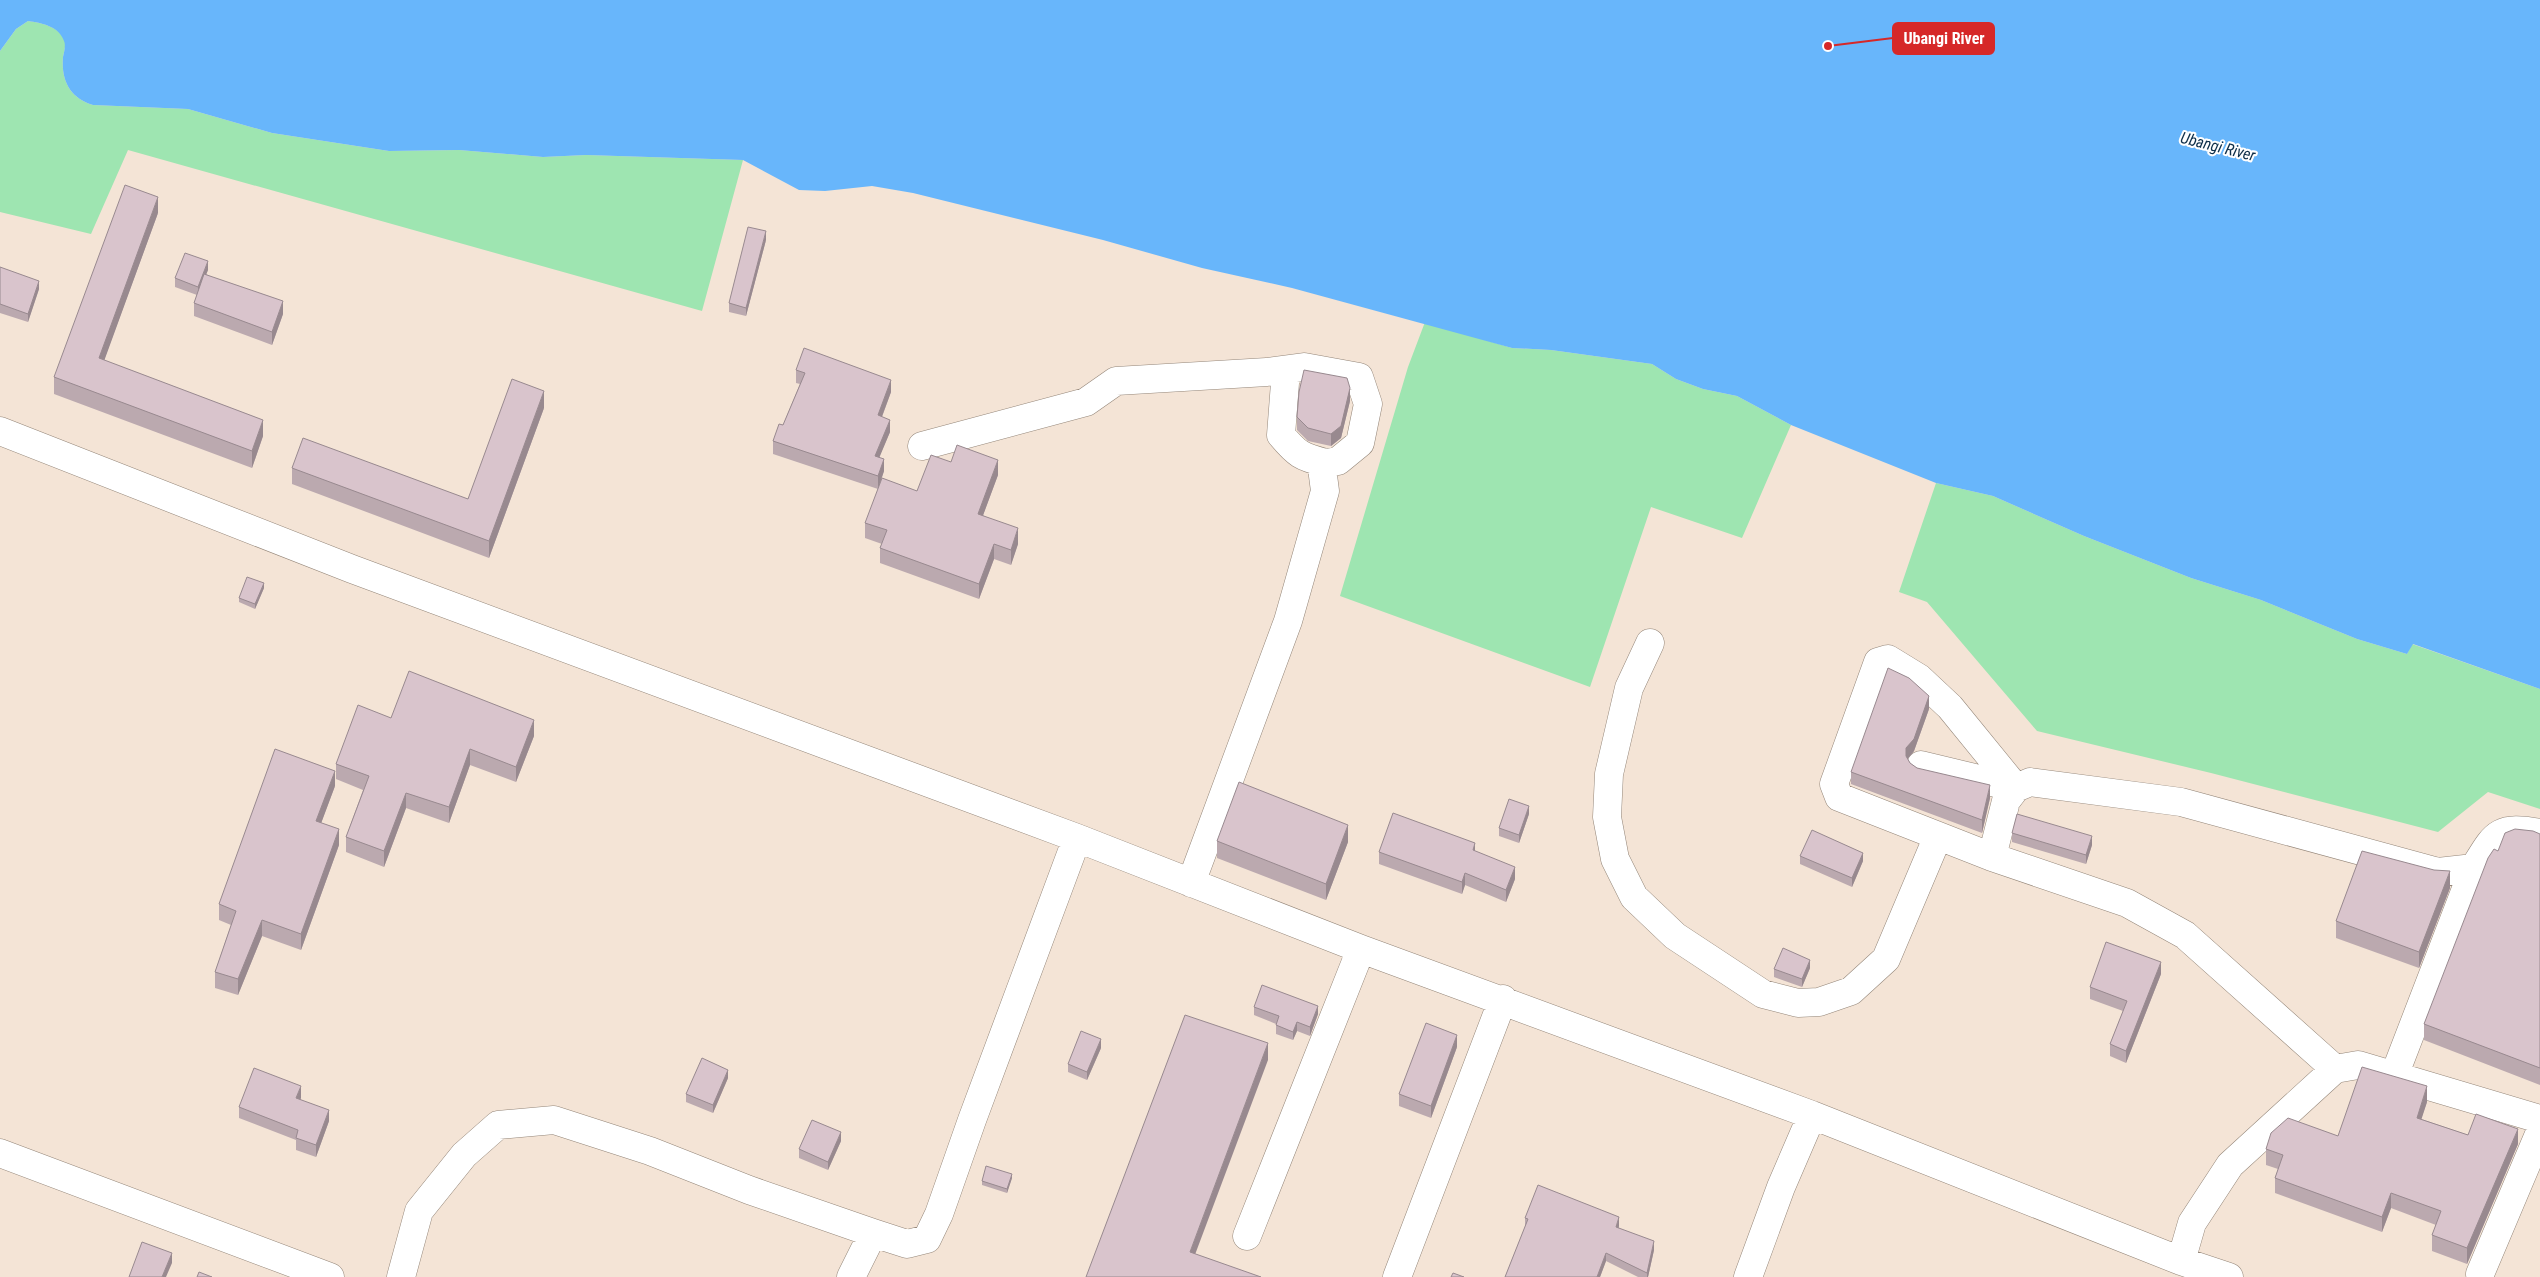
<svg xmlns="http://www.w3.org/2000/svg" width="2540" height="1277" viewBox="0 0 2540 1277" font-family="'Roboto Condensed',sans-serif">
	<rect width="100%" height="100%" fill="#f4e4d6"/>
	<path fill="#9ee5b1" d="M28,21C41,23 59,26 65,41C66,45 64,52 63,57C61,81 70,98 93,105L188,109L272,133L389,151L459,150L543,157L586,155L743,160L702,311L128,150L91,234L0,212V51L16,29Z
		M1425,322L1512,348L1551,350L1652,364L1676,379L1703,389L1737,396L1791,425L1742,538L1651,507L1590,687L1340,596L1408,367Z
		M1936,483L1993,496L2084,536L2191,578L2261,600L2357,639L2407,654L2412,644L2540,689V809L2488,792L2438,832L2211,773L2037,731L1927,602L1899,592Z"/>
	<path fill="#68b6fb" d="M0,0H2540V689L2413,644L2407,654L2357,639L2261,600L2191,578L2084,536L1993,496L1936,483L1791,425L1737,396L1703,389L1676,379L1652,364L1551,350L1512,348L1292,288L1202,268L1103,240L913,193L872,186L825,191L799,190L743,160L586,155L543,157L459,150L389,151L272,133L188,109L93,105C70,98 61,81 63,57C64,52 66,45 64,41C59,26 41,23 28,21L16,29L0,51Z"/>
	<g fill="none" stroke-linecap="round" stroke-linejoin="round">
		<defs>
			<path id="minor" d="M1286,370L1281,435C1297,454 1301,457 1326,463
				M0,431L352,569L1077,838L1361,949L1812,1115L2181,1261L2229,1277
				M922,446L1086,402L1116,381L1267,372L1304,367L1359,377L1368,404L1360,443L1338,461L1326,463L1322,468L1325,491L1288,621L1191,883
				M1650,643L1629,688L1609,774L1607,817L1615,859L1634,897L1675,936L1763,994L1798,1003L1819,1002L1851,991L1886,959L1938,836
				M1921,765L2016,788L1950,707L1919,678L1888,659L1878,662L1834,784L1839,797L1992,857L2127,903L2185,935L2335,1069
				M1992,857L2006,801L2016,788L2030,782L2181,802L2438,872L2474,868C2495,834 2497,825 2540,833
				M2394,1076L2474,868
				M0,1153L330,1277
				M1247,1236L1361,949
				M2181,1261L2192,1223L2230,1165L2335,1069L2358,1065L2540,1119
				M2480,1274L2540,1132
				M401,1277L419,1211L464,1155L498,1125L554,1120L650,1151L749,1190L873,1233L907,1244L927,1239L939,1214L972,1120L1077,838
				M851,1277L873,1233
				M1397,1277L1503,999
				M1748,1277L1781,1187L1812,1115"/>
		</defs>
		<use href="#minor" stroke="#948679" stroke-width="29"/>
		<use href="#minor" stroke="#fff" stroke-width="28"/>
	</g>
	<path fill="#bba9af" d="M158,213L104,360L263,436L252,468L54,394V377Z
		M766,240L746,316L729,312V303Z
		M0,267L39,289L28,322L0,313Z
		M208,270L206,274L283,314L272,345L194,316V303L197,295L175,287V278Z
		M796,370L891,392L882,417L890,432L879,457L884,471L878,489L773,454V441L783,425L800,384L796,383Z
		M1350,401L1341,438L1331,446L1308,441L1297,430V417Z
		M544,408L489,558L292,484V468L468,499Z
		M951,462L998,475L983,515L1018,544L1011,565L994,559L979,599L880,563V548L882,544L865,538V523L917,491Z
		M264,588L255,609L239,602V598Z
		M1929,709L1914,751L1908,759L1910,763L1917,768L1990,798L1982,833L1851,784V772Z
		M391,718L534,736L516,782L470,765L449,823L406,808L384,867L346,852V837L363,790L336,779V764Z
		M335,786L321,823L339,845L301,950L262,936L238,995L215,988V972L231,925L219,920V904Z
		M1529,814L1519,843L1499,836V828Z
		M2012,833L2092,845L2086,864L2012,842Z
		M2540,834V1085L2424,1040V1024L2498,851Z
		M1217,841L1348,842L1326,900L1217,858Z
		M1379,852H1475L1515,879L1506,902L1465,885L1462,894L1379,864Z
		M1800,856L1863,861L1852,887L1800,864Z
		M2434,870L2450,888L2419,968L2336,938V921Z
		M1810,968L1802,987L1774,977V969Z
		M2161,974L2126,1063L2110,1056V1044L2123,1011L2090,999V987Z
		M1254,1007L1318,1014L1310,1036L1297,1031L1293,1040L1276,1034V1024L1254,1015Z
		M1457,1047L1431,1118L1399,1106V1094Z
		M1101,1048L1087,1080L1068,1072V1064Z
		M728,1078L713,1113L686,1102V1094Z
		M301,1098L300,1099L329,1121L316,1157L296,1150V1140L239,1118V1107Z
		M2427,1102L2421,1119L2468,1135L2518,1144L2467,1264L2432,1251V1235L2436,1225L2391,1208L2382,1232L2275,1193V1178L2278,1169L2266,1165V1149L2338,1136Z
		M841,1141L828,1170L799,1158V1149Z
		M1012,1178L1007,1193L982,1185V1181Z
		M1525,1218L1619,1226V1228L1654,1250L1648,1277H1638L1606,1261L1600,1277H1505L1525,1227Z"/>
	<path fill="#98898f" d="M158,197V213L99,375V358Z
		M766,231V240L746,316V308Z
		M208,261V270L198,295V287Z
		M39,281V289L28,322V314Z
		M283,301V314L272,345V332Z
		M891,380V392L878,427V415Z
		M1350,388V401L1341,438L1331,446V434Z
		M544,391V408L489,558V541Z
		M263,420V436L252,468V451Z
		M890,420V432L875,468V456Z
		M884,459V471L878,489V476Z
		M998,460V475L978,529V514Z
		M1018,528V544L1011,565V550Z
		M994,544V559L979,599V584Z
		M264,583V588L255,609V604Z
		M1929,696V709L1914,751L1906,761V748Z
		M534,720V736L516,782V767Z
		M470,749V765L449,823V807Z
		M335,771V786L316,837V821Z
		M1990,785V798L1982,833V820Z
		M406,793V808L384,867V851Z
		M1529,806V814L1519,843V835Z
		M1348,825V842L1326,900V884Z
		M339,829V845L301,950V934Z
		M2092,836V845L2086,864V855Z
		M1475,843V855L1473,850Z
		M1863,853V861L1852,887V878Z
		M1515,867V879L1506,902V890Z
		M2450,871V888L2419,968V952Z
		M1465,873V885L1462,894V882Z
		M262,920V936L238,995V979Z
		M1810,960V968L1802,987V979Z
		M2161,962V974L2126,1063V1051Z
		M1318,1006V1014L1310,1036V1027Z
		M1297,1022V1031L1293,1040V1032Z
		M1457,1035V1047L1431,1118V1106Z
		M1101,1039V1048L1087,1080V1072Z
		M1268,1043V1060L1190,1268V1252Z
		M728,1070V1078L713,1113V1105Z
		M301,1086V1098L296,1109V1098Z
		M2427,1086V1102L2417,1133V1118Z
		M329,1110V1121L316,1157V1145Z
		M2518,1129V1144L2467,1264V1248Z
		M841,1132V1141L828,1170V1162Z
		M1012,1174V1178L1007,1193V1189Z
		M2391,1193V1208L2382,1232V1217Z
		M1619,1217V1226L1616,1235V1227Z
		M1654,1241V1250L1648,1277H1647V1273Z
		M172,1253V1263L166,1277H162Z
		M1606,1253V1261L1600,1277H1597Z"/>
	<path fill="#d9c4cc" stroke="#98898f" d="M125,185L158,197L99,358L263,420L252,451L54,377Z
		M748,227L766,231L746,308L729,303Z
		M185,253L208,261L198,287L175,278Z
		M0,267L39,281L28,314L0,304Z
		M204,274L283,301L272,332L194,303Z
		M804,348L891,380L878,415L890,420L875,456L884,459L878,476L773,441L779,424L783,425L805,373L796,370Z
		M1304,370L1347,378L1350,388L1341,426L1331,434L1308,428L1297,417L1299,392Z
		M512,379L544,391L489,541L292,468L303,438L468,499Z
		M957,445L998,460L978,514L1018,528L1011,550L994,544L979,584L880,548L887,530L865,523L882,478L917,491L931,455L951,462Z
		M247,577L264,583L255,604L239,598Z
		M1888,668L1909,678L1929,696L1914,739L1906,748V756L1910,763L1917,768L1990,785L1982,820L1851,772Z
		M409,671L534,720L516,767L470,749L449,807L406,793L384,851L346,837L369,776L336,764L358,705L391,718Z
		M275,749L335,771L316,821L339,829L301,934L262,920L238,979L215,972L236,911L219,904Z
		M1239,782L1348,825L1326,884L1217,841Z
		M1509,799L1529,806L1519,835L1499,828Z
		M1393,813L1475,843L1473,850L1515,867L1506,890L1465,873L1462,882L1379,852Z
		M2017,814L2092,836L2086,855L2012,833Z
		M2515,829L2533,831L2540,834V1068L2424,1024L2488,858L2494,849L2498,851L2505,833Z
		M1812,830L1863,853L1852,878L1800,856Z
		M2362,851L2434,870L2450,871L2419,952L2336,921Z
		M2106,942L2161,962L2126,1051L2110,1044L2127,1001L2090,987Z
		M1783,948L1810,960L1802,979L1774,969Z
		M1262,985L1318,1006L1310,1027L1297,1022L1293,1032L1276,1025L1279,1016L1254,1007Z
		M1185,1015L1268,1043L1190,1252L1261,1277H1086Z
		M1426,1023L1457,1035L1431,1106L1399,1094Z
		M1081,1031L1101,1039L1087,1072L1068,1064Z
		M702,1058L728,1070L713,1105L686,1094Z
		M2362,1067L2427,1086L2417,1118L2468,1135L2476,1114L2518,1129L2467,1248L2432,1235L2441,1211L2391,1193L2382,1217L2275,1178L2283,1155L2266,1149L2271,1133L2288,1118L2338,1136Z
		M254,1068L301,1086L296,1098L329,1110L316,1145L296,1138L298,1130L239,1107Z
		M812,1120L841,1132L828,1162L799,1149Z
		M986,1166L1012,1174L1007,1189L982,1181Z
		M1538,1185L1619,1217L1616,1227L1654,1241L1647,1273L1606,1253L1597,1277H1505L1528,1219L1525,1218Z
		M142,1242L172,1253L162,1277H129Z
		M199,1272L212,1277H197Z
		M1453,1273L1464,1277H1451Z"/>
	<g text-anchor="middle" stroke-width="4" stroke-linejoin="round" paint-order="stroke">
		<g font-size="16" font-style="italic" fill="#0e2f4a" stroke="#fff">
			<text transform="translate(2218 146) rotate(14)" y="6">Ubangi River</text>
		</g>
	</g>
	<path fill="none" stroke="#d62828" stroke-width="2" d="M1828 46L1893 38"/>
	<circle fill="#d62828" stroke="#fff" stroke-width="2" cx="1828" cy="46" r="5"/>
	<rect fill="#d62828" stroke="#d62828" stroke-width="2" x="1893" y="23" width="101" height="31" rx="5"/>
	<g font-size="16" text-anchor="middle" font-weight="bold" fill="#fff">
		<text x="1944" y="44">Ubangi River</text>
	</g>
</svg>
